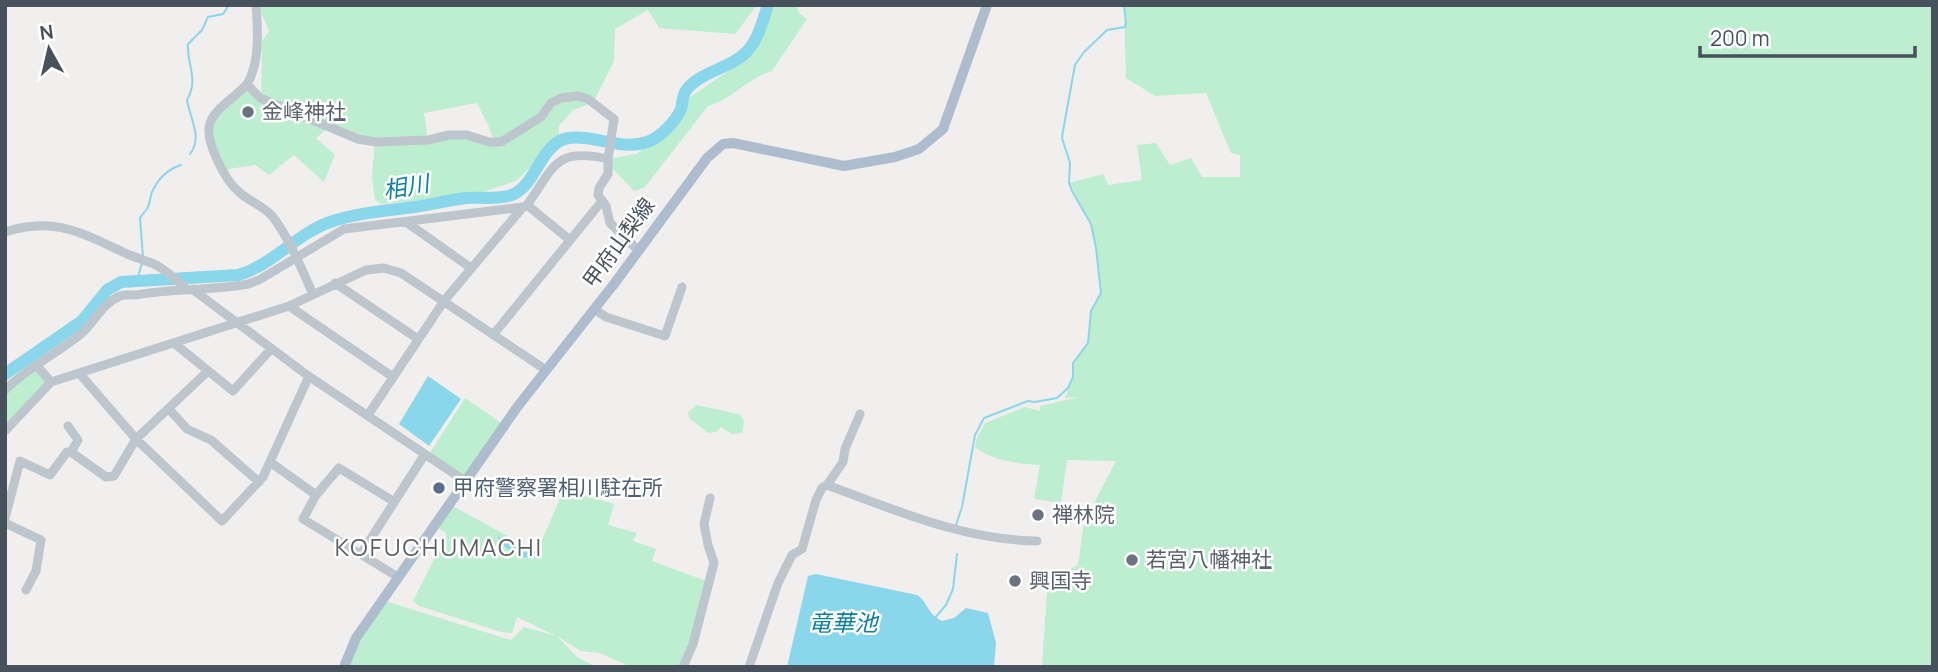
<svg xmlns="http://www.w3.org/2000/svg" width="1938" height="672" viewBox="0 0 1938 672" font-family="Manrope,'Noto Sans JP',sans-serif">
	<rect width="100%" height="100%" fill="#f1eeee"/>
	<path fill="#bdeed0" fill-rule="evenodd" d="M258,5H757L735,34L659,28L648,10L615,29L614,61L593,103L573,110L559,126V139L516,181L473,195L381,204L375,200L372,176L375,142L329,127L316,138L335,155L324,182L294,155L269,175L255,165L223,170L215,152L210,122L247,84L261,97L262,41L269,31ZM477,103L488,125L494,141L449,135L428,140L424,113Z
		M775,5H797L799,13L807,19L772,71C748,78 732,99 708,106L644,188L634,191L608,164V159L636,154L664,134L680,115L684,104L690,97L753,54Z
		M1124,5H1933V667H1042L1048,575L1066,571L1078,565L1084,522L1116,461L1067,460L1061,503L1034,499L1040,465C1016,463 995,462 975,447L977,438L985,423L1025,407L1040,411V406L1079,397L1065,398L1073,377V363L1088,343L1091,311L1101,293L1096,248L1091,224L1069,183L1103,174L1108,185L1142,180L1137,145L1156,143L1170,165L1191,158L1202,177H1240V155L1231,153L1206,93L1155,96L1126,78Z
		M37,366L51,382L5,431V390Z
		M465,398L504,425L465,481L428,456Z
		M697,405L738,414C746,419 744,424 742,433L732,434L721,427L716,432L708,433L689,418L688,412Z
		M564,489L614,504L608,525L637,533L633,541L656,549L652,561L709,582L683,667H631L600,653L581,651L557,636L577,657L597,667H349L358,644L385,601L511,640L524,627L556,636L517,617L512,633L501,632L419,606L413,601L447,534L434,525L449,504L537,552Z"/>
	<path fill="#8ad6eb" d="M428,376L461,399L429,446L399,424Z
		M498,536L538,558C520,559 513,553 499,542Z
		M816,574L917,595C929,603 926,613 942,621L954,618L966,608L988,613L996,643L994,667H787L808,576Z"/>
	<g fill="none" stroke-linecap="round" stroke-linejoin="round">
		<path stroke="#8ad6eb" stroke-width="2" d="M190,154C203,137 190,119 187,100C199,79 187,66 188,44L202,30L208,17L223,14L229,5
			M143,257L140,218C142,214 145,212 147,209C150,204 150,197 152,192C158,179 168,169 181,165
			M137,280L142,263
			M956,525L962,507L975,435L984,418L1028,401L1035,402L1057,398L1068,388L1073,377V363L1088,343L1091,311L1101,293L1096,248L1091,224L1072,191L1069,183L1070,163L1062,138L1063,131L1075,65L1084,52L1107,30L1125,27L1126,23L1124,5
			M935,618L946,605L953,589L957,554"/>
		<path stroke="#8ad6eb" stroke-width="12" d="M5,374L82,321L107,290L121,282L238,275C273,265 296,234 330,222C356,213 386,211 414,207C431,205 448,200 466,198C480,197 501,200 514,194C537,183 541,143 568,138C594,134 621,151 647,142C660,138 676,121 681,109C683,102 682,95 687,89C703,70 734,68 749,49C759,37 763,20 768,5"/>
		<path stroke="#bdc6cd" stroke-width="9" d="M256,5C258,30 260,63 247,84L260,98L358,139L376,142L428,140L449,135H467L489,142H501L541,117L551,103L561,98L578,96L588,99L614,119L608,159
			M247,84C236,97 216,107 210,123C204,140 225,180 238,191C248,201 264,206 273,217C290,240 301,268 313,294
			M527,205L570,240
			M406,222L471,268
			M5,232C54,216 82,233 125,253C135,258 146,260 156,265C167,271 177,280 186,289
			M335,283L418,339
			M192,289L307,375L465,481
			M289,306L393,377
			M594,309L606,317L665,336L682,287
			M493,335L602,201
			M174,343L233,391L271,349
			M37,366L51,382
			M80,374L136,439L222,521L263,477L309,376
			M5,390C28,367 58,353 82,333C95,321 103,303 120,296C126,294 131,295 136,295C174,288 211,291 248,284L259,280L344,229L523,207
			M169,409L187,429L211,440L259,482
			M368,415L444,301L523,207L527,205C555,166 555,147 608,159V174L599,188L598,195L606,206L610,223L639,251
			M68,426L78,440L71,452
			M5,431L51,382L289,306L366,270L384,268L401,273L546,370
			M270,462L316,495
			M827,485C895,510 963,540 1037,541
			M393,501L339,468L316,495L303,519L398,577
			M5,518L20,461L50,475L67,452H71L106,477L114,476L136,439L207,372
			M5,521L7,524L41,540L36,571L26,590
			M361,554L425,454
			M683,667L693,644L714,563L708,545L704,524L710,498
			M749,667L778,583L792,555L802,549L816,500L822,488L827,485L843,462L845,449L860,414"/>
		<path stroke="#aebdcd" stroke-width="10" d="M344,667L356,638L518,406L614,284L707,158L723,144L733,143L844,166L895,157L919,149L943,129L987,5"/>
	</g>
	<g fill="#6b7280" stroke="#fff" stroke-width="2.5">
		<circle cx="248" cy="112" r="7"/>
		<circle cx="1038" cy="515" r="7"/>
		<circle cx="1132" cy="560" r="7"/>
		<circle cx="1015" cy="581" r="7"/>
	</g>
	<circle fill="#5c6f8a" stroke="#fff" stroke-width="2.5" cx="439" cy="488" r="7"/>
	<g text-anchor="middle" stroke-width="5" stroke-linejoin="round" paint-order="stroke">
		<g font-size="21" fill="#5b616d" stroke="#fff" text-anchor="start">
			<text x="262" y="119">金峰神社</text>
			<text x="1052" y="522">禅林院</text>
			<text x="1146" y="567">若宮八幡神社</text>
			<text x="1029" y="588">興国寺</text>
		</g>
		<g font-size="21" fill="#47515c" stroke="#fff">
			<text transform="translate(619 243) rotate(-54)" y="7">甲府山梨線</text>
		</g>
		<g font-size="21" fill="#4e5e75" stroke="#fff" text-anchor="start">
			<text x="453" y="495">甲府警察署相川駐在所</text>
		</g>
		<g font-size="23" font-style="italic" fill="#0d80a0" stroke="#fff">
			<text transform="translate(406 187) rotate(-10)" y="8">相川</text>
			<text x="843" y="631">竜華池</text>
		</g>
		<g font-size="24" letter-spacing="2" fill="#5b5f63" stroke="#fff">
			<text x="439" y="556">KOFUCHUMACHI</text>
		</g>
	</g>
	<rect width="1938" height="672" fill="none" stroke="#47515c" stroke-width="14"/>
	<g transform="translate(49 49) rotate(352)" stroke="#ffffff" stroke-width="5" paint-order="stroke">
	<path d="M0-5L12 26L0 18L-12 26Z" fill="#47515c"/>
	<text y="-10" font-size="19" font-weight="bold" text-anchor="middle" fill="#47515c">N</text>
	</g>
	<path d="M1700 46v10h215v-10" fill="none" stroke="#47515c" stroke-width="3.5"/>
	<text x="1710" y="46" font-size="21" fill="#47515c" stroke="#ffffff" stroke-width="5" paint-order="stroke">200 m</text>
</svg>
